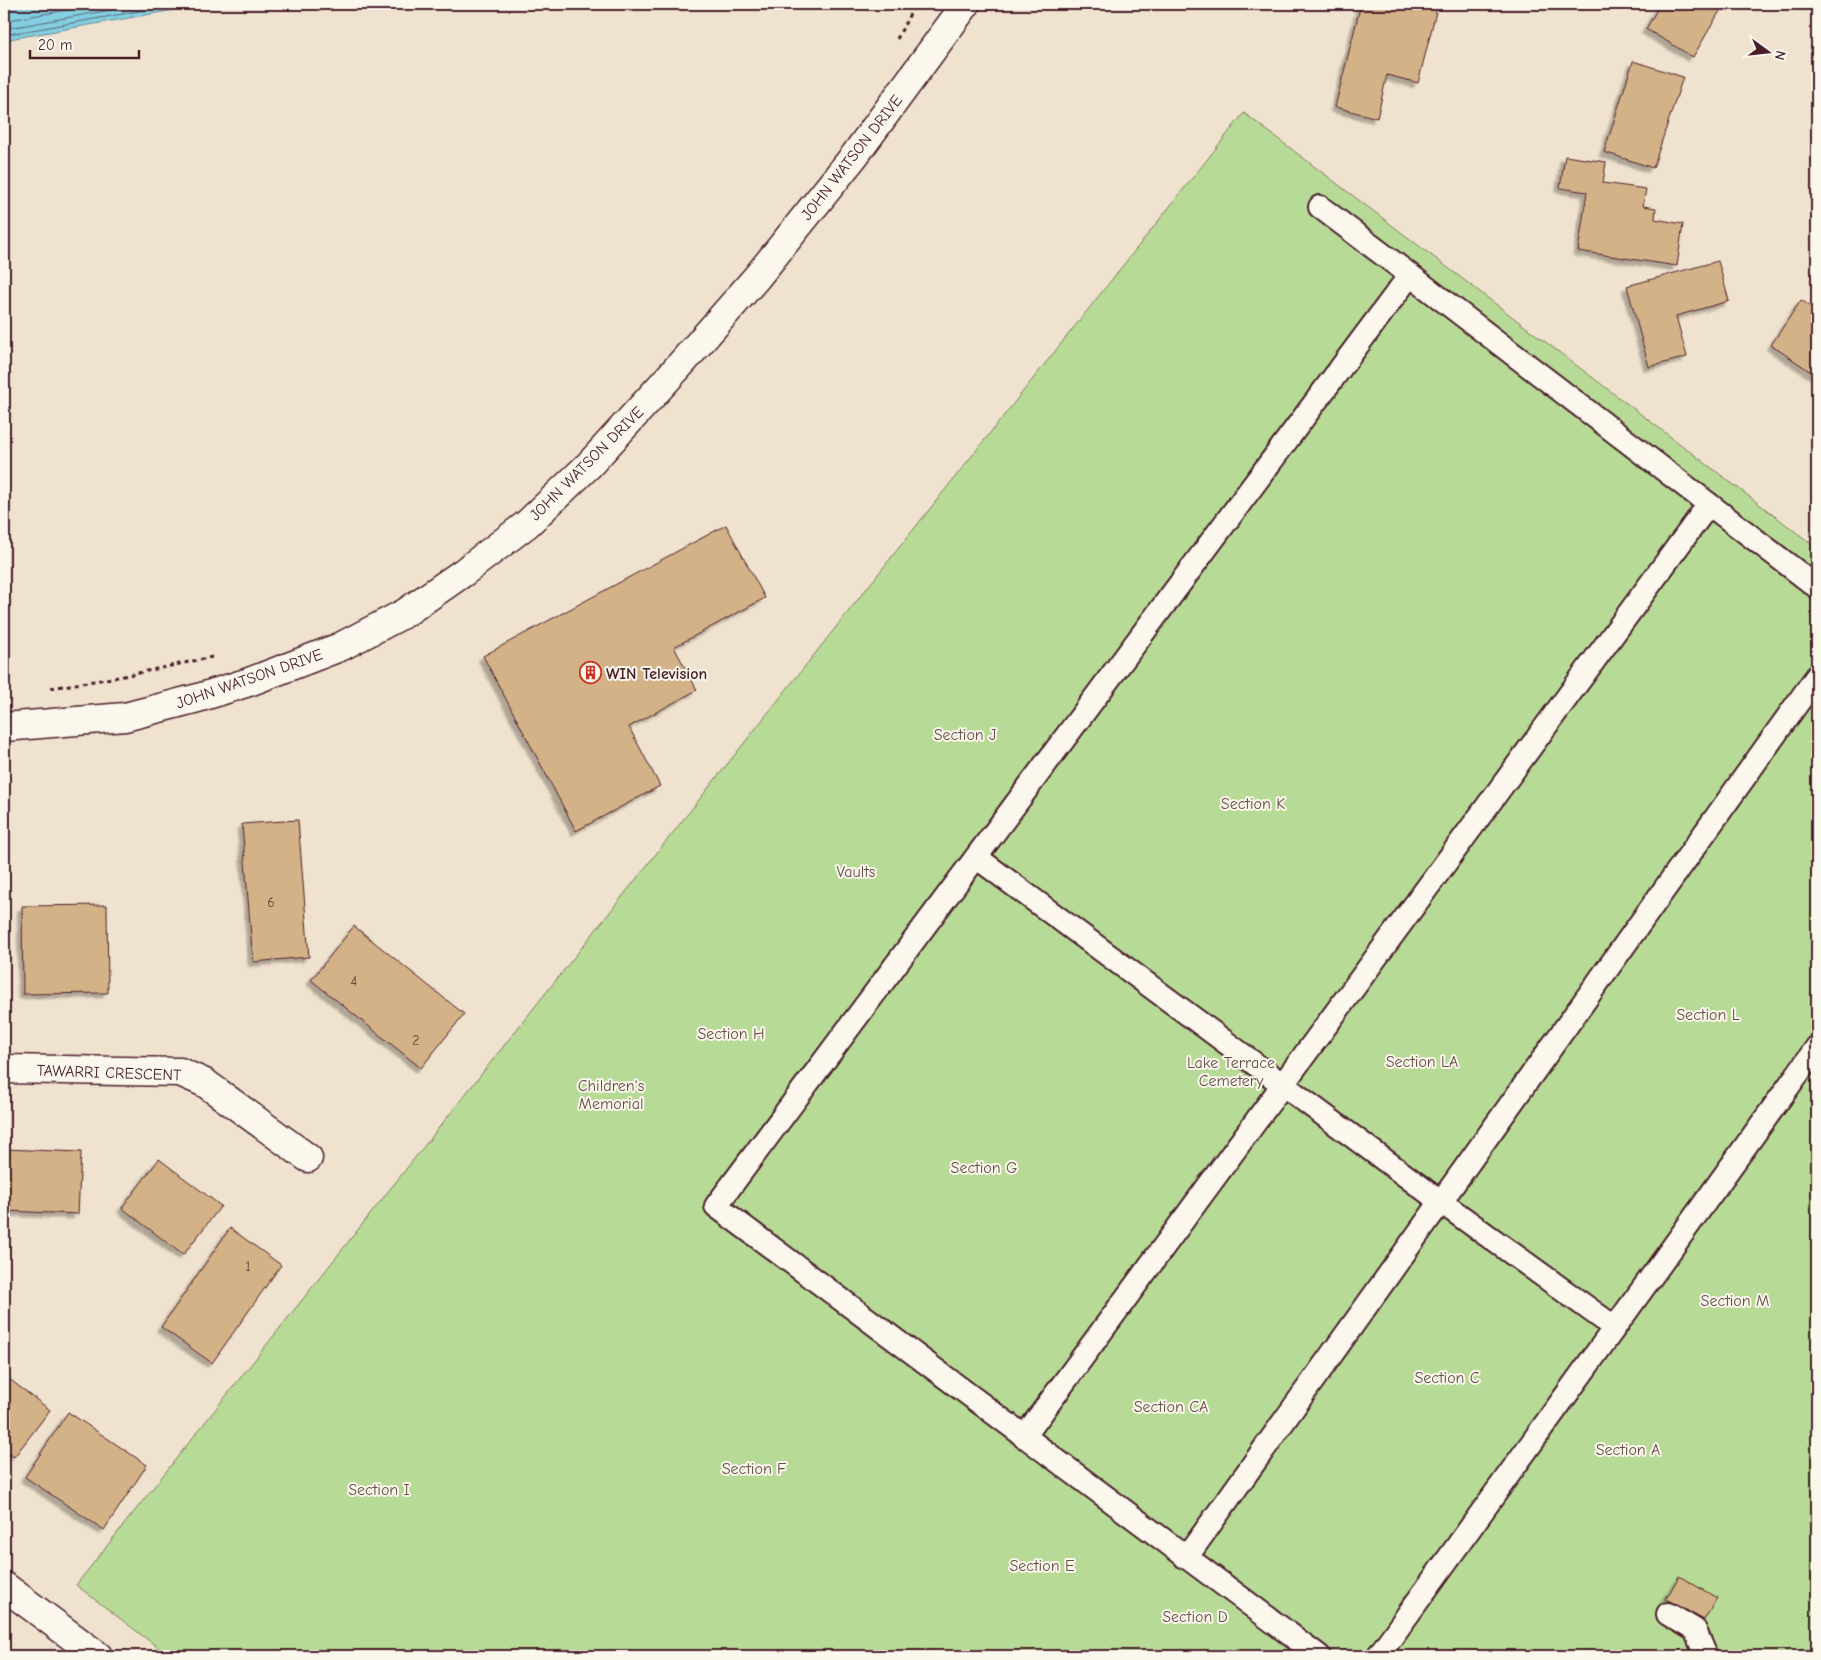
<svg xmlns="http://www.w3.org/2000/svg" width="1821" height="1660" viewBox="0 0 1821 1660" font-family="'Comic Neue',sans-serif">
	<defs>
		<filter id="shadow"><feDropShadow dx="-4.5" dy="4.5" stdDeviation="1" flood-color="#0004"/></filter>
	</defs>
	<rect width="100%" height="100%" fill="#efe2ce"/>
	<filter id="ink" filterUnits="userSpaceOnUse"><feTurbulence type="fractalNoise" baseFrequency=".02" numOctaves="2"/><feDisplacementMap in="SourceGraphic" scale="10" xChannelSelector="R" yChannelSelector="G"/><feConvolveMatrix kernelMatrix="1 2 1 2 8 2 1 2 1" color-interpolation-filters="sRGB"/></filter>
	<g filter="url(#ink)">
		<path fill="#b7db96" stroke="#807d60" d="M1244,113L1817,548V1656H169L76,1585Z"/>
		<path fill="#81cfe0" stroke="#6b8998" d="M4,4H208L4,40Z"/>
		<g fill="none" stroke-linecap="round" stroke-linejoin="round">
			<path stroke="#606573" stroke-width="1" d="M4,21L101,4
				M4,29L144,4
				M4,35L179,4"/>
		</g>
		<path fill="#d4b287" stroke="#4a1f2b" filter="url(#shadow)" d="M1361,4H1438L1418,83L1387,75L1377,118L1335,107Z
			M1660,4H1724L1693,57L1646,29Z
			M1633,61L1683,77L1653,168L1604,152Z
			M1565,156L1606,162L1603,183L1646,189L1643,206L1656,208L1655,219L1683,224L1677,266L1578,251L1587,192L1560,188Z
			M1718,261L1729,301L1676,316L1687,357L1649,367L1627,286Z
			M1801,300L1817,311V376L1771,345Z
			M726,525L765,598L674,647L697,690L629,727L660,786L576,831L483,656Z
			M298,820L309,957L253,962L242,824Z
			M4,904L8,905L6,967H4Z
			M107,905L108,993L23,994L22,906Z
			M354,926L464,1014L421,1068L311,980Z
			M4,1149L81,1152L78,1214L4,1211Z
			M159,1159L221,1206L183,1255L122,1208Z
			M230,1228L281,1265L212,1363L161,1327Z
			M4,1375L50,1410L14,1457L4,1449Z
			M68,1412L147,1465L104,1530L25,1477Z
			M1679,1576L1717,1598L1704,1620L1666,1599Z"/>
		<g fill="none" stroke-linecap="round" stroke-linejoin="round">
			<defs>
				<path id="lane" d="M1320,207L1410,275
					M976,857L1441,1202L1614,1327
					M1024,1437L1709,504
					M1186,1558L1817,676
					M1668,1614L1695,1630L1706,1656
					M1319,1656L716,1206L1410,275L1817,587
					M1378,1656L1817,1047"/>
				<path id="street" d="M4,1069L180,1072L205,1083L308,1158
					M4,1586L98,1656"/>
				<path id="secondary" d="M4,727L125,717L198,698L249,682L340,647L405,613L464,572L527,524L589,465L681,364L757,277L855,155L966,4"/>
			</defs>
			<use href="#lane" stroke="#4a1f2b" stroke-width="26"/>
			<use href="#street" stroke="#4a1f2b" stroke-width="31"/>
			<use href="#secondary" stroke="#4a1f2b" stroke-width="31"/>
			<path stroke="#4a1f2b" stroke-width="3" stroke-dasharray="4 4" stroke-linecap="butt" d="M897,39L915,4
				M51,688L124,676L212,657"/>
			<use href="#lane" stroke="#fbf7ec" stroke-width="22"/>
			<use href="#street" stroke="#fbf7ec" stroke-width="28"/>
			<use href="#secondary" stroke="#fbf7ec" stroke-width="28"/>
		</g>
	</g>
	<defs>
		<symbol id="building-ring" viewBox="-11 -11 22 22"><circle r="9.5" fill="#fbf7ec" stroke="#c8321e" stroke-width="1.5"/><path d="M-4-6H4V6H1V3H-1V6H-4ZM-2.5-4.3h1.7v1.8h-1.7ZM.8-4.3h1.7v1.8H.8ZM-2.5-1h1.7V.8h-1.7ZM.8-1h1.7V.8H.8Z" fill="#c8321e"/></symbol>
	</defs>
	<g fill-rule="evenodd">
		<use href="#building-ring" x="578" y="660" width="25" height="25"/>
	</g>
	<g text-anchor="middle" stroke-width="4" stroke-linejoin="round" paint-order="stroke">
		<g font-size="14" fill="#6c4442">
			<text x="271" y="907">6</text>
			<text x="354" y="986">4</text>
			<text x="416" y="1045">2</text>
			<text x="248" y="1271">1</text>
		</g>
		<g font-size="16" fill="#4a1f2b" stroke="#fbf7ec">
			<text transform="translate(851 157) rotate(-52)" y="6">JOHN WATSON DRIVE</text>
			<text transform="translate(586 463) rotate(-45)" y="6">JOHN WATSON DRIVE</text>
			<text transform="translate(249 678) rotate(-19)" y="6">JOHN WATSON DRIVE</text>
			<text transform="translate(109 1072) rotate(2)" y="6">TAWARRI CRESCENT</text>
		</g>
		<g font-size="16" font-weight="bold" fill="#4a1f2b" stroke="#fbf7ec" text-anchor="start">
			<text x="606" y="679">WIN Television</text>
		</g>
		<g font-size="16" fill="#654e46" stroke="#fbf7ec">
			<text x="965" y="740">Section J</text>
			<text x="1253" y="809">Section K</text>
			<text x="856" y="877">Vaults</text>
			<text x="1708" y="1020">Section L</text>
			<text x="731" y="1039">Section H</text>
			<text x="1422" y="1067">Section LA</text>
			<text x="1231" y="1068">Lake Terrace<tspan x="1231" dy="18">Cemetery</tspan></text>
			<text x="611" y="1091">Children's<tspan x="611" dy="18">Memorial</tspan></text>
			<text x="984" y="1173">Section G</text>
			<text x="1735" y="1306">Section M</text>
			<text x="1447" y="1383">Section C</text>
			<text x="1171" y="1412">Section CA</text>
			<text x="1628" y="1455">Section A</text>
			<text x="754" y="1474">Section F</text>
			<text x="379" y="1495">Section I</text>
			<text x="1042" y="1571">Section E</text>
			<text x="1195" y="1622">Section D</text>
		</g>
	</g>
	<rect width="1821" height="1660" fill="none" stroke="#fbf7ec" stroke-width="20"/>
	<rect x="10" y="10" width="1801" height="1640" fill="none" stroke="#4a1f2b" stroke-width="2" filter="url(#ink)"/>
	<g transform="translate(1768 52) rotate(105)" stroke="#fbf7ec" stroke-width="4" paint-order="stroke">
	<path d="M0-4L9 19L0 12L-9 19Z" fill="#4a1f2b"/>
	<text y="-8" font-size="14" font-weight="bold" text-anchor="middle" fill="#4a1f2b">N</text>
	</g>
	<path d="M30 50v8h109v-8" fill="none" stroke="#4a1f2b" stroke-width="2.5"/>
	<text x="38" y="50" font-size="15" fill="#4a1f2b" stroke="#fbf7ec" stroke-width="4" paint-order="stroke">20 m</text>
</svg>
